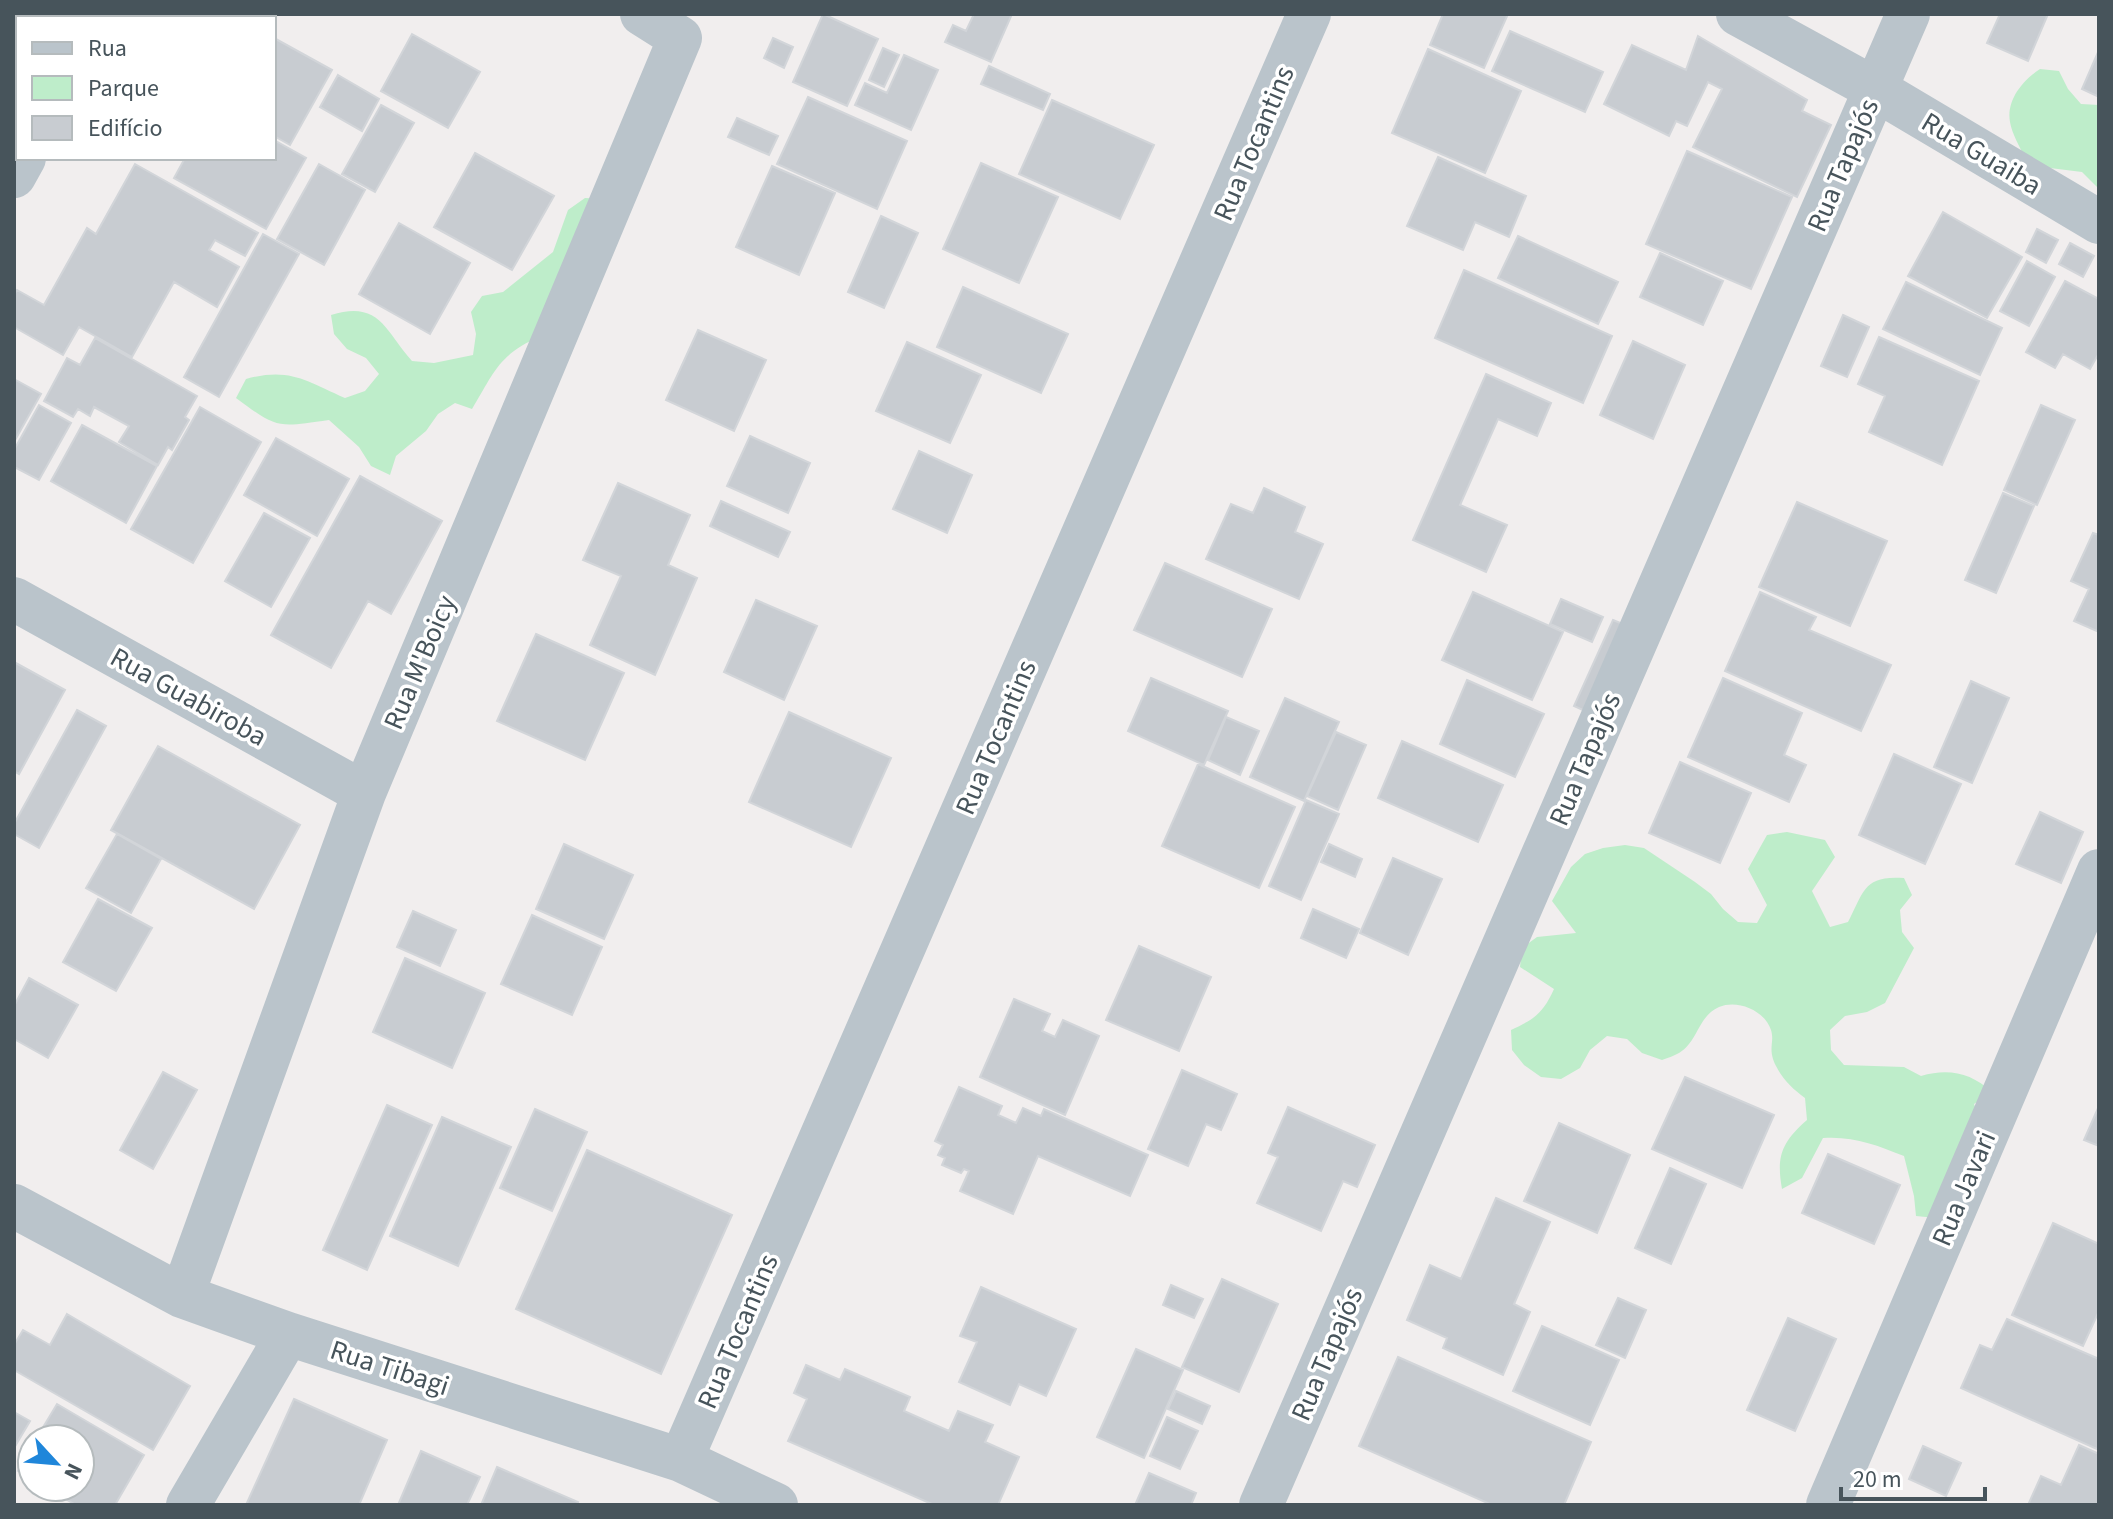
<svg xmlns="http://www.w3.org/2000/svg" width="2113" height="1519" viewBox="0 0 2113 1519" font-family="'Source Sans 3',sans-serif">
	<rect width="100%" height="100%" fill="#f1eeee"/>
	<path fill="#beedca" d="M2040,69L2059,71L2068,89L2081,104L2099,105V189L2082,172L2042,167L2025,158C2020,147 2012,134 2010,122C2006,100 2023,80 2040,69Z
		M585,198L605,199L541,336C498,355 495,371 472,409L455,403L438,414L426,431L396,456L390,475L371,466L359,447L329,420C278,427 279,430 236,398L246,379C290,367 306,381 345,398L365,391L379,374L366,358L347,349L334,334L331,315C380,300 385,331 412,361L434,363L473,355L476,334L471,312L482,296L503,292L553,252L568,210Z
		M1787,832L1825,840L1835,857L1812,891L1830,927L1848,922C1864,891 1864,875 1904,878L1912,895L1900,910L1902,932L1914,948L1885,1003L1867,1012L1845,1016L1830,1030L1831,1050L1844,1065L1904,1067L1921,1076C1949,1068 1971,1073 1992,1092L1974,1104L1981,1123L1936,1218L1916,1216L1914,1196L1904,1156C1876,1145 1854,1136 1823,1138L1802,1178L1782,1189C1776,1156 1782,1142 1807,1120L1805,1098C1793,1089 1783,1080 1776,1066C1767,1048 1775,1043 1771,1030C1765,1011 1738,999 1719,1007C1698,1016 1698,1042 1679,1053C1674,1056 1667,1058 1662,1060L1642,1053L1627,1039L1607,1036L1590,1050L1580,1068L1561,1079L1541,1077L1524,1065L1512,1050L1511,1030C1535,1019 1543,1013 1554,989L1520,967L1522,948L1537,937L1576,933L1552,901L1571,867L1585,854L1603,848L1625,845L1644,848L1695,882L1711,894L1723,909L1738,922L1757,923L1767,905L1748,869L1767,835Z"/>
	<path fill="#c8ccd1" stroke="#d2d5d9" stroke-width="2" d="M823,14L878,39L847,106L793,82Z
		M974,14H1012L991,62L945,42L953,25L966,31Z
		M1443,14H1508L1484,68L1430,45Z
		M2000,14H2048L2028,61L1987,43Z
		M1510,31L1603,72L1585,112L1492,71Z
		M412,34L480,72L448,128L381,91Z
		M1698,36L1807,100L1802,111L1831,125L1797,197L1693,147L1722,89L1708,82L1687,126L1676,121L1669,136L1604,104L1632,45L1686,70Z
		M274,38L332,70L290,145L274,136Z
		M773,38L793,47L784,68L764,58Z
		M883,48L899,55L884,87L869,80Z
		M1428,49L1521,91L1485,173L1392,133Z
		M2099,50V97L2082,89Z
		M904,55L938,70L911,130L855,105L865,83L887,93Z
		M989,66L1050,94L1043,110L981,84Z
		M338,75L379,99L362,131L320,107Z
		M808,97L907,141L877,209L777,164Z
		M1052,100L1154,145L1120,219L1019,174Z
		M381,105L414,123L375,192L342,174Z
		M737,118L778,136L769,155L728,137Z
		M274,140L306,158L266,229L174,178L185,158H274Z
		M1687,151L1792,197L1751,289L1646,244Z
		M475,153L554,196L512,270L434,227Z
		M1438,157L1526,196L1509,237L1475,222L1463,250L1407,226Z
		M981,163L1058,197L1019,283L943,249Z
		M135,164L258,233L245,256L215,240L209,250L239,267L217,307L174,282L132,357L79,327L63,355L14,327V295L17,290L44,305L87,228L96,234Z
		M319,164L365,190L324,265L277,239Z
		M772,166L835,193L799,275L736,247Z
		M1943,212L2022,257L1987,318L1908,276Z
		M881,216L918,233L884,308L848,292Z
		M399,223L470,263L430,334L359,294Z
		M2037,229L2058,240L2046,263L2026,252Z
		M263,234L299,254L219,397L184,377Z
		M1518,236L1618,282L1598,324L1498,278Z
		M2070,243L2094,256L2083,277L2059,264Z
		M1660,253L1723,281L1703,325L1640,297Z
		M2027,261L2055,277L2029,326L2000,311Z
		M1464,270L1612,336L1583,403L1435,338Z
		M2065,281L2099,299V353L2090,369L2063,354L2055,368L2026,352Z
		M1906,282L2002,328L1980,375L1883,329Z
		M963,287L1068,334L1041,393L937,347Z
		M1843,315L1869,327L1847,377L1821,366Z
		M698,330L766,360L734,431L666,400Z
		M1879,337L1979,381L1942,465L1869,432L1885,396L1858,384Z
		M95,338L197,396L185,417L189,420L172,450L168,447L158,465L119,442L129,426L94,407L90,416L78,409L73,417L44,401L67,358L80,365Z
		M1633,341L1685,365L1653,439L1600,415Z
		M907,342L981,375L950,443L876,411Z
		M1486,374L1551,403L1537,436L1498,419L1460,505L1507,525L1486,572L1413,540Z
		M14,379L41,394L14,442Z
		M39,405L71,423L39,480L14,467V450Z
		M2041,405L2075,420L2037,505L2004,490Z
		M200,407L261,442L193,563L131,529Z
		M82,425L157,466L126,523L51,481Z
		M750,436L810,463L788,513L727,486Z
		M276,438L349,479L317,536L244,495Z
		M919,451L972,475L947,533L893,509Z
		M360,476L442,521L391,614L368,601L331,668L271,635Z
		M618,483L690,515L668,565L697,578L655,675L590,645L621,576L583,560Z
		M1264,488L1305,507L1295,532L1323,544L1299,599L1206,559L1231,504L1253,513Z
		M2003,493L2034,506L1996,593L1965,580Z
		M721,501L790,532L778,557L710,526Z
		M1797,502L1887,541L1850,626L1759,587Z
		M264,513L310,538L271,607L225,581Z
		M2093,533L2099,535V632L2074,621L2089,589L2071,581Z
		M1165,563L1272,609L1242,677L1134,630Z
		M1473,592L1563,632L1532,700L1442,660Z
		M1760,592L1816,617L1809,630L1891,665L1861,731L1725,671Z
		M1561,599L1603,617L1592,642L1550,624Z
		M756,600L817,626L784,700L724,672Z
		M1613,620L1635,629L1596,716L1574,706Z
		M536,634L624,673L585,760L497,721Z
		M14,662L65,690L19,774L14,771Z
		M1151,678L1228,711L1204,765L1128,731Z
		M1723,678L1802,713L1784,755L1806,765L1789,802L1688,757Z
		M1467,680L1544,714L1515,777L1440,744Z
		M1971,681L2009,698L1972,783L1934,767Z
		M1285,698L1339,722L1304,801L1250,777Z
		M77,710L106,726L39,848L14,834V824Z
		M789,712L891,758L851,847L749,802Z
		M1226,717L1259,731L1240,775L1208,760Z
		M1336,732L1366,745L1338,810L1307,796Z
		M1402,741L1503,785L1478,842L1378,798Z
		M158,746L300,825L254,909L111,830Z
		M1894,754L1961,784L1925,864L1859,835Z
		M1680,762L1751,793L1720,863L1649,833Z
		M1198,764L1295,807L1259,888L1162,846Z
		M1306,800L1339,814L1301,900L1269,886Z
		M2040,812L2083,832L2061,883L2016,864Z
		M117,834L161,859L131,913L86,888Z
		M564,844L633,875L604,939L536,909Z
		M1329,844L1362,859L1355,877L1321,862Z
		M1393,858L1442,879L1408,955L1360,933Z
		M98,899L152,928L116,991L63,962Z
		M1313,909L1359,929L1346,958L1301,938Z
		M413,911L456,930L440,966L397,947Z
		M532,915L602,947L572,1015L501,984Z
		M1139,946L1211,977L1179,1051L1106,1020Z
		M405,958L485,993L452,1068L373,1032Z
		M29,978L78,1005L48,1058L14,1039V1006Z
		M1014,999L1050,1014L1042,1031L1055,1037L1063,1020L1099,1036L1065,1115L980,1077Z
		M1182,1070L1237,1094L1221,1130L1206,1124L1188,1166L1148,1149Z
		M163,1072L197,1090L153,1169L120,1150Z
		M1685,1077L1774,1115L1742,1188L1652,1149Z
		M959,1087L1002,1106L998,1115L1016,1123L1023,1108L1041,1116L1044,1109L1148,1155L1130,1196L1038,1156L1013,1214L960,1191L969,1171L964,1169L961,1173L942,1165L945,1158L938,1155L943,1145L935,1141Z
		M387,1105L432,1125L367,1270L323,1250Z
		M2099,1106V1146L2084,1140Z
		M1288,1107L1375,1145L1357,1187L1343,1181L1321,1231L1257,1203L1278,1157L1268,1153Z
		M535,1109L587,1132L552,1211L500,1188Z
		M442,1117L511,1147L458,1266L390,1236Z
		M1559,1123L1630,1155L1597,1233L1524,1201Z
		M587,1150L732,1215L661,1374L516,1309Z
		M1828,1154L1900,1185L1874,1244L1802,1213Z
		M1670,1168L1706,1184L1671,1264L1635,1248Z
		M1496,1198L1550,1222L1514,1304L1530,1312L1503,1375L1443,1348L1447,1338L1407,1320L1430,1265L1461,1279Z
		M2053,1223L2099,1244V1311L2083,1346L2012,1315Z
		M1222,1279L1278,1304L1239,1392L1182,1367Z
		M1171,1285L1203,1299L1194,1318L1163,1305Z
		M981,1287L1076,1329L1046,1396L1019,1384L1010,1405L959,1382L977,1342L960,1336Z
		M1618,1298L1646,1310L1625,1358L1596,1345Z
		M67,1314L190,1386L153,1450L14,1370V1345L23,1330L50,1345Z
		M1788,1318L1836,1339L1795,1431L1747,1410Z
		M2007,1319L2099,1359V1450L1961,1388L1980,1345L1992,1350Z
		M1542,1326L1619,1360L1590,1425L1513,1391Z
		M1136,1349L1183,1370L1144,1458L1097,1437Z
		M1398,1357L1591,1442L1564,1505H1492L1359,1446Z
		M806,1365L840,1380L845,1369L910,1397L904,1411L949,1431L958,1411L993,1425L985,1442L1019,1457L998,1505H934L788,1441L807,1399L794,1393Z
		M1176,1391L1210,1406L1202,1424L1168,1409Z
		M294,1399L387,1440L359,1505H246Z
		M57,1404L144,1455L115,1505H76L45,1487H80V1439H36Z
		M14,1412L30,1421L14,1448Z
		M1167,1417L1198,1431L1180,1469L1150,1456Z
		M2079,1445L2099,1454V1505H2028L2041,1476L2061,1485Z
		M1923,1446L1961,1463L1946,1496L1909,1479Z
		M32,1447V1479L18,1471Z
		M421,1451L480,1477L467,1505H398Z
		M497,1467L578,1502L577,1505H481Z
		M1149,1473L1196,1493L1191,1505H1135Z"/>
	<g fill="none" stroke-linecap="round" stroke-linejoin="round">
		<path stroke="#bac4cb" stroke-width="44" d="M1738,14L1875,89L2099,222
			M100,18L102,14
			M14,176L24,158
			M14,599L364,793
			M14,1206L182,1296L288,1334L681,1460L776,1505
			M182,1296L364,793L680,38L642,14
			M681,1460L1309,14
			M188,1505L288,1334
			M1261,1505L1908,14
			M1828,1505L2099,871"/>
	</g>
	<g text-anchor="middle" stroke-width="7" stroke-linejoin="round" paint-order="stroke">
		<g font-size="28" fill="#47545b" stroke="#fff">
			<text transform="translate(1253 143) rotate(-67)" y="10">Rua Tocantins</text>
			<text transform="translate(1982 153) rotate(31)" y="10">Rua Guaiba</text>
			<text transform="translate(1842 165) rotate(-67)" y="10">Rua Tapajós</text>
			<text transform="translate(419 662) rotate(-67)" y="10">Rua M'Boicy</text>
			<text transform="translate(189 696) rotate(29)" y="10">Rua Guabiroba</text>
			<text transform="translate(995 737) rotate(-67)" y="10">Rua Tocantins</text>
			<text transform="translate(1584 759) rotate(-67)" y="10">Rua Tapajós</text>
			<text transform="translate(1963 1188) rotate(-67)" y="10">Rua Javari</text>
			<text transform="translate(737 1331) rotate(-67)" y="10">Rua Tocantins</text>
			<text transform="translate(1326 1354) rotate(-67)" y="10">Rua Tapajós</text>
			<text transform="translate(390 1367) rotate(18)" y="10">Rua Tibagi</text>
		</g>
	</g>
	<rect width="2113" height="1519" fill="none" stroke="#47545b" stroke-width="32"/>
	<rect x="16" y="16" width="260" height="144" fill="#ffffff" stroke="#b5bbbd" stroke-width="2"/>
	<rect x="32" y="42" width="40" height="12" fill="#bac4cb" stroke="#b5bbbd" stroke-width="2"/>
	<text x="88" y="56" font-size="24" fill="#47545b">Rua</text>
	<rect x="32" y="76" width="40" height="24" fill="#beedca" stroke="#b5bbbd" stroke-width="2"/>
	<text x="88" y="96" font-size="24" fill="#47545b">Parque</text>
	<rect x="32" y="116" width="40" height="24" fill="#c8ccd1" stroke="#b5bbbd" stroke-width="2"/>
	<text x="88" y="136" font-size="24" fill="#47545b">Edifício</text>
	<g transform="translate(56 1463) rotate(116)"><circle r="38" fill="#ffffff" stroke="#b5bbbd" stroke-width="2"/>
	<path d="M0-6L14 30L0 20L-14 30Z" fill="#1f86da"/>
	<text y="-12" font-size="22" font-weight="bold" text-anchor="middle" fill="#47545b">N</text>
	</g>
	<path d="M1841 1487v12h144v-12" fill="none" stroke="#47545b" stroke-width="4"/>
	<text x="1853" y="1487" font-size="24" fill="#47545b" stroke="#ffffff" stroke-width="6" paint-order="stroke">20 m</text>
</svg>
